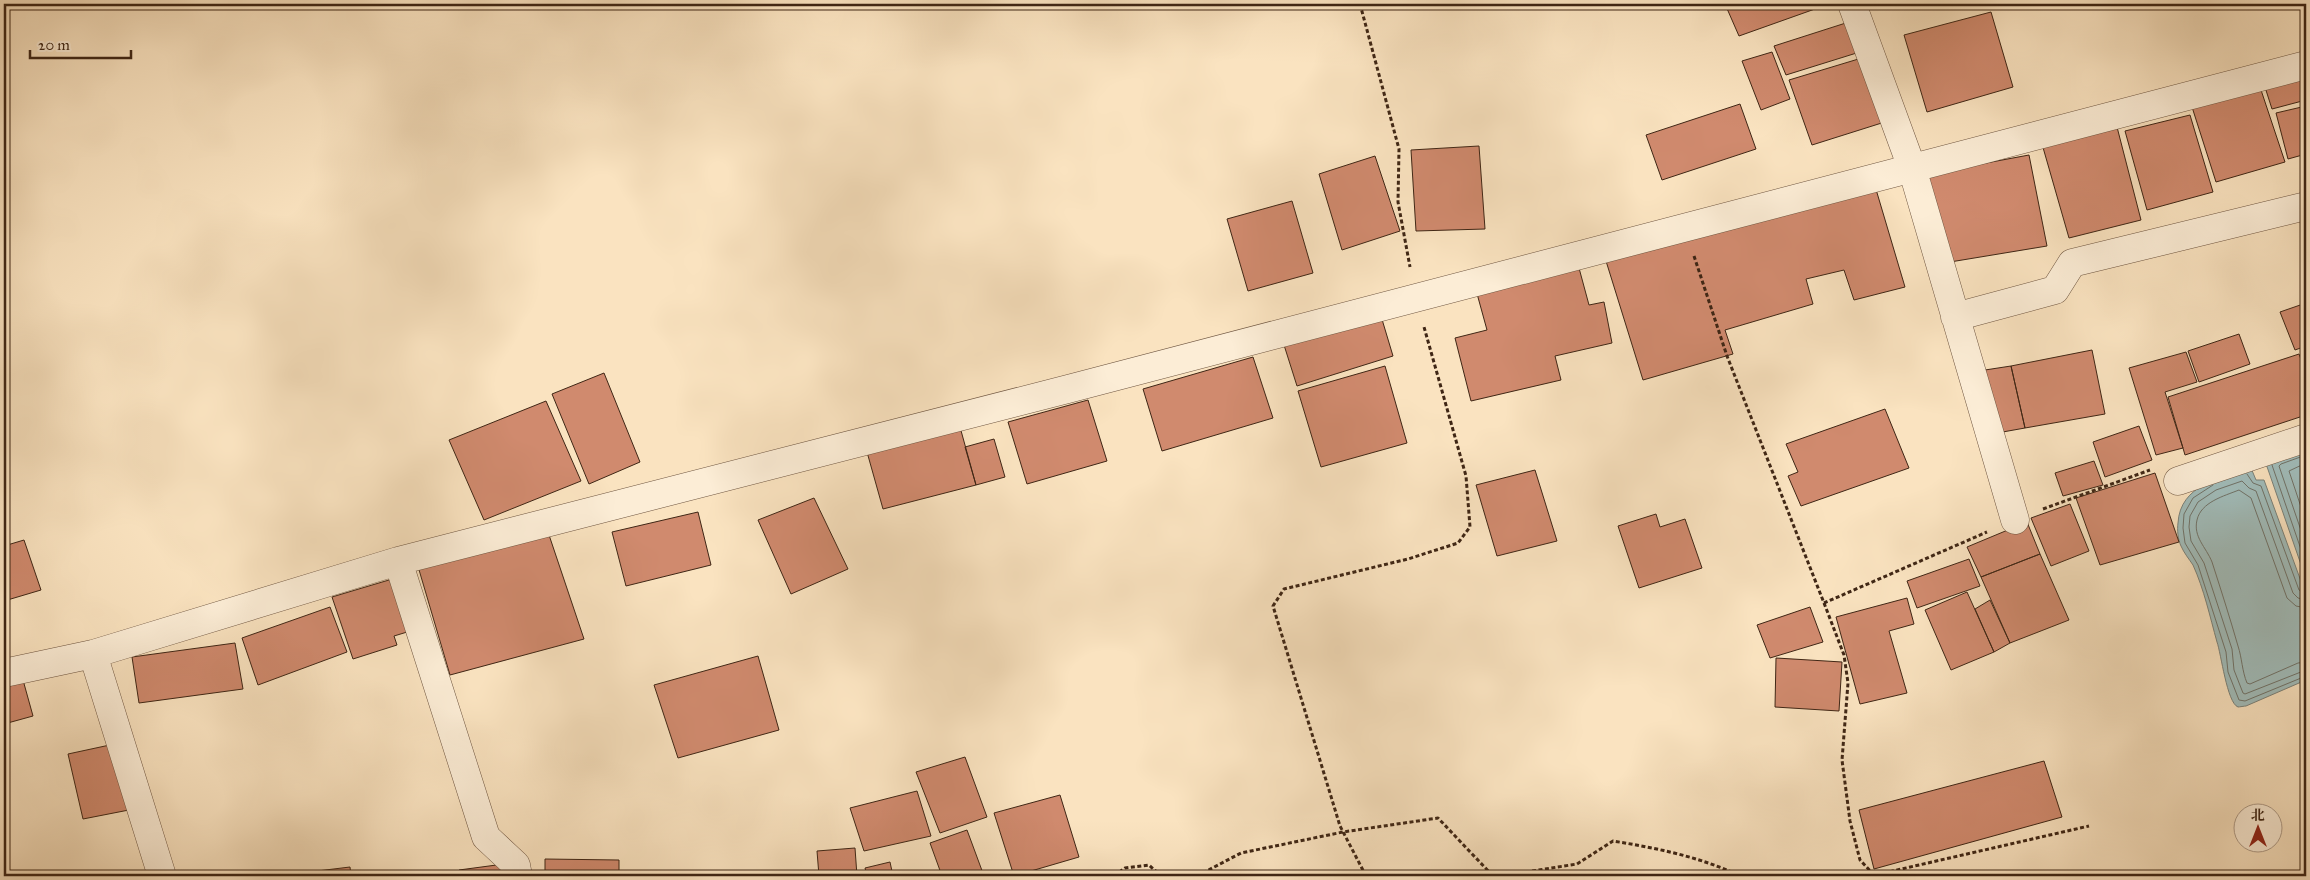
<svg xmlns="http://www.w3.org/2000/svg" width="2310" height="880" viewBox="0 0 2310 880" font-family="'IM FELL Great Primer','Noto Serif SC',serif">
	<rect width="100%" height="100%" fill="#fae3c0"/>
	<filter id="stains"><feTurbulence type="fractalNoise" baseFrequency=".004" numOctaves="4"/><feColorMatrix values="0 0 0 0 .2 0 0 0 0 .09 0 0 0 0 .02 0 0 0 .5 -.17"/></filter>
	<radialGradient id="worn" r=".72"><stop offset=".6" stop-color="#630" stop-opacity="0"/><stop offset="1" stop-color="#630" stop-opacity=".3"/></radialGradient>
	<path fill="#a1bdbb" stroke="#7a8179" d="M2306,443V579L2264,458Z
		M2251,468L2256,480H2264L2306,595V680L2246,706C2245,706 2239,707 2238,707C2227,703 2221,653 2217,642C2210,617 2204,589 2193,565C2189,559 2184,553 2181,546C2178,540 2177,530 2178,523C2180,485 2221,477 2251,468Z"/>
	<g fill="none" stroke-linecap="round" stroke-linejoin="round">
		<path stroke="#707268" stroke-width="1" d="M2306,455L2281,464L2279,466L2306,545
			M2306,463L2289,471L2306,522
			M2272,465L2306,564
			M2247,474L2253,483L2261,486L2299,590L2306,594
			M2213,485L2193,498L2184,514L2183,528L2185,543L2198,565L2226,652L2228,672L2239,700L2245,701L2306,676
			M2306,600L2298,598L2293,593L2256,491L2249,488L2242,481L2216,490L2198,502L2190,516L2189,527L2191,541L2204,563L2232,649L2234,670L2243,693L2245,694L2306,670
			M2306,608L2296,606L2287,598L2251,498L2239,490C2224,496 2201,502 2197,520C2193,537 2206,547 2212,562C2221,590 2230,618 2238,646C2242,658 2242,671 2247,683L2250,684L2298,663L2306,662"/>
	</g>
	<path fill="#d08a6e" stroke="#3f2615" d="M1725,4H1829L1739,36Z
		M1991,12L2013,87L1927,112L1904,35Z
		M1852,21L1863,51L1786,75L1774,46Z
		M1772,52L1790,99L1761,110L1742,61Z
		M1865,57L1888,121L1812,145L1789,80Z
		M2306,73V100L2272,109L2264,84Z
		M2260,87L2285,162L2216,182L2192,107Z
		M1740,104L1756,149L1662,180L1646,135Z
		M2306,106V154L2288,159L2276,113Z
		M2190,115L2213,192L2147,210L2125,131Z
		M2117,127L2141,220L2069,238L2042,144Z
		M1479,146L1485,229L1416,231L1411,150Z
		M2029,155L2047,246L1944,263L1927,174Z
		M1375,156L1400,231L1342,250L1319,174Z
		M1875,186L1905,287L1854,300L1844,270L1806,279L1813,304L1725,330L1733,354L1643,380L1606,261Z
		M1292,201L1313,273L1248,291L1227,219Z
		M1579,268L1589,305L1604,302L1612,343L1555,356L1561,380L1471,401L1455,338L1487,330L1476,290Z
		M2306,303V346L2295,350L2280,312Z
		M1381,316L1393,356L1297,386L1284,345Z
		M2239,334L2250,364L2199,382L2188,351Z
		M2092,350L2105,414L2025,428L2011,366Z
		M2186,352L2197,382L2165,392L2183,448L2156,455L2129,368Z
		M2299,354L2306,373V415L2185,455L2168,397Z
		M1253,357L1273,418L1162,451L1143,389Z
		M1385,366L1407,443L1321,467L1298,391Z
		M2011,366L2025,428L1997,433L1985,370Z
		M604,373L640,462L589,484L552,394Z
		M1088,400L1107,461L1027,484L1008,422Z
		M546,401L581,481L484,520L449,440Z
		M1885,409L1909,468L1801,506L1788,476L1798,472L1786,444Z
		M2139,426L2152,460L2105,477L2093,442Z
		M960,427L976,485L883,509L867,452Z
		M994,439L1005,477L976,485L965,447Z
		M2094,461L2103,485L2063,496L2055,473Z
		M1535,470L1557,541L1497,556L1476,485Z
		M2155,473L2179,542L2100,565L2076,498Z
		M814,498L848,569L791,594L758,520Z
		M2070,504L2089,551L2051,566L2031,518Z
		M698,512L711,565L626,586L612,532Z
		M1656,514L1660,527L1685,519L1702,568L1639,588L1618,526Z
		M2027,522L2040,554L1981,577L1967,547Z
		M547,529L584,639L450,675L417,563Z
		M24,540L41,590L4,601V546Z
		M2040,554L2069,620L2010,643L1981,577Z
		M1969,559L1980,586L1917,608L1907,581Z
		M399,577L417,629L394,636L397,645L353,659L332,597Z
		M1967,592L1994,652L1951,670L1925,610Z
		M1907,598L1914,624L1889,631L1907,693L1860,704L1836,617Z
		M1990,600L2010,643L1994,652L1975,609Z
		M330,607L347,652L258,685L242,638Z
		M1810,607L1823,642L1770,658L1757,625Z
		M235,643L243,689L139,703L132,657Z
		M758,656L779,730L678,758L654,685Z
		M1776,658L1842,662L1839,711L1775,707Z
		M23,680L33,716L4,724V685Z
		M119,743L134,809L83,819L68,754Z
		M965,757L987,817L940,833L916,772Z
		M2044,761L2062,817L1874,869L1859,810Z
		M917,791L931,836L864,851L850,808Z
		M1060,795L1079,857L1014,876L994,813Z
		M967,830L984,876H942L930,843Z
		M855,848L857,876H819L817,851Z
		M545,859L619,860V876H545Z
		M890,862L893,876H867L865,868Z
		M504,864L506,876H460L459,870Z
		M350,867L351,876H276Z"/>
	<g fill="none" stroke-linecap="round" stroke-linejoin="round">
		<defs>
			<path id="street" d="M1852,4L1912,168L2015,520
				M1955,317L2055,290L2072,263L2306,206
				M2178,481L2306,438
				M398,561L486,837L516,865L518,876
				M93,654L162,876
				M4,673L93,654L398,561L1068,389L2306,65"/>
		</defs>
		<use href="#street" stroke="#6e5540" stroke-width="29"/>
		<path stroke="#3f2615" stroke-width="3" stroke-dasharray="4 2.5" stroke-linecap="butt" d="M1360,4L1399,149L1398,202L1410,267
			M1694,256L1727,356L1824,603L1987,532
			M2043,509L2150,470
			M1824,603L1844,655L1848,683L1842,760L1850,821L1860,860L1875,876
			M1114,876L1125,868L1149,865L1161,876
			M1197,876L1241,853L1343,832L1438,818L1493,876
			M1366,876L1340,826L1273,606L1284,589L1408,559L1458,543L1470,527L1466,476L1424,327
			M1500,876L1577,864L1613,841C1656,848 1701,857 1740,876
			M1871,876L2089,826"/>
		<use href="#street" stroke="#fcedd6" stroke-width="28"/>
	</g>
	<rect width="2310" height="880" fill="none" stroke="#fae3c0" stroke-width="20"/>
	<rect x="5" y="5" width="2300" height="870" fill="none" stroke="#3f2615" stroke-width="2.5"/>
	<rect x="10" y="10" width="2290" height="860" fill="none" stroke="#3f2615"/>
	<g transform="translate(2258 828)"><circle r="24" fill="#fcedd6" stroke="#b09d89"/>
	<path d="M0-4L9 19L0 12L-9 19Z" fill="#8f2418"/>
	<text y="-8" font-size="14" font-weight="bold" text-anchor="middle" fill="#3f2615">北</text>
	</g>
	<path d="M30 50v8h101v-8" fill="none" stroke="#3f2615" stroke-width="2.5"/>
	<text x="38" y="50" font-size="15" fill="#3f2615" stroke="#fcedd6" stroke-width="4" paint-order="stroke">20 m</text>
	<rect width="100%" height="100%" filter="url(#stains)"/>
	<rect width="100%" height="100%" fill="url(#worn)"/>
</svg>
